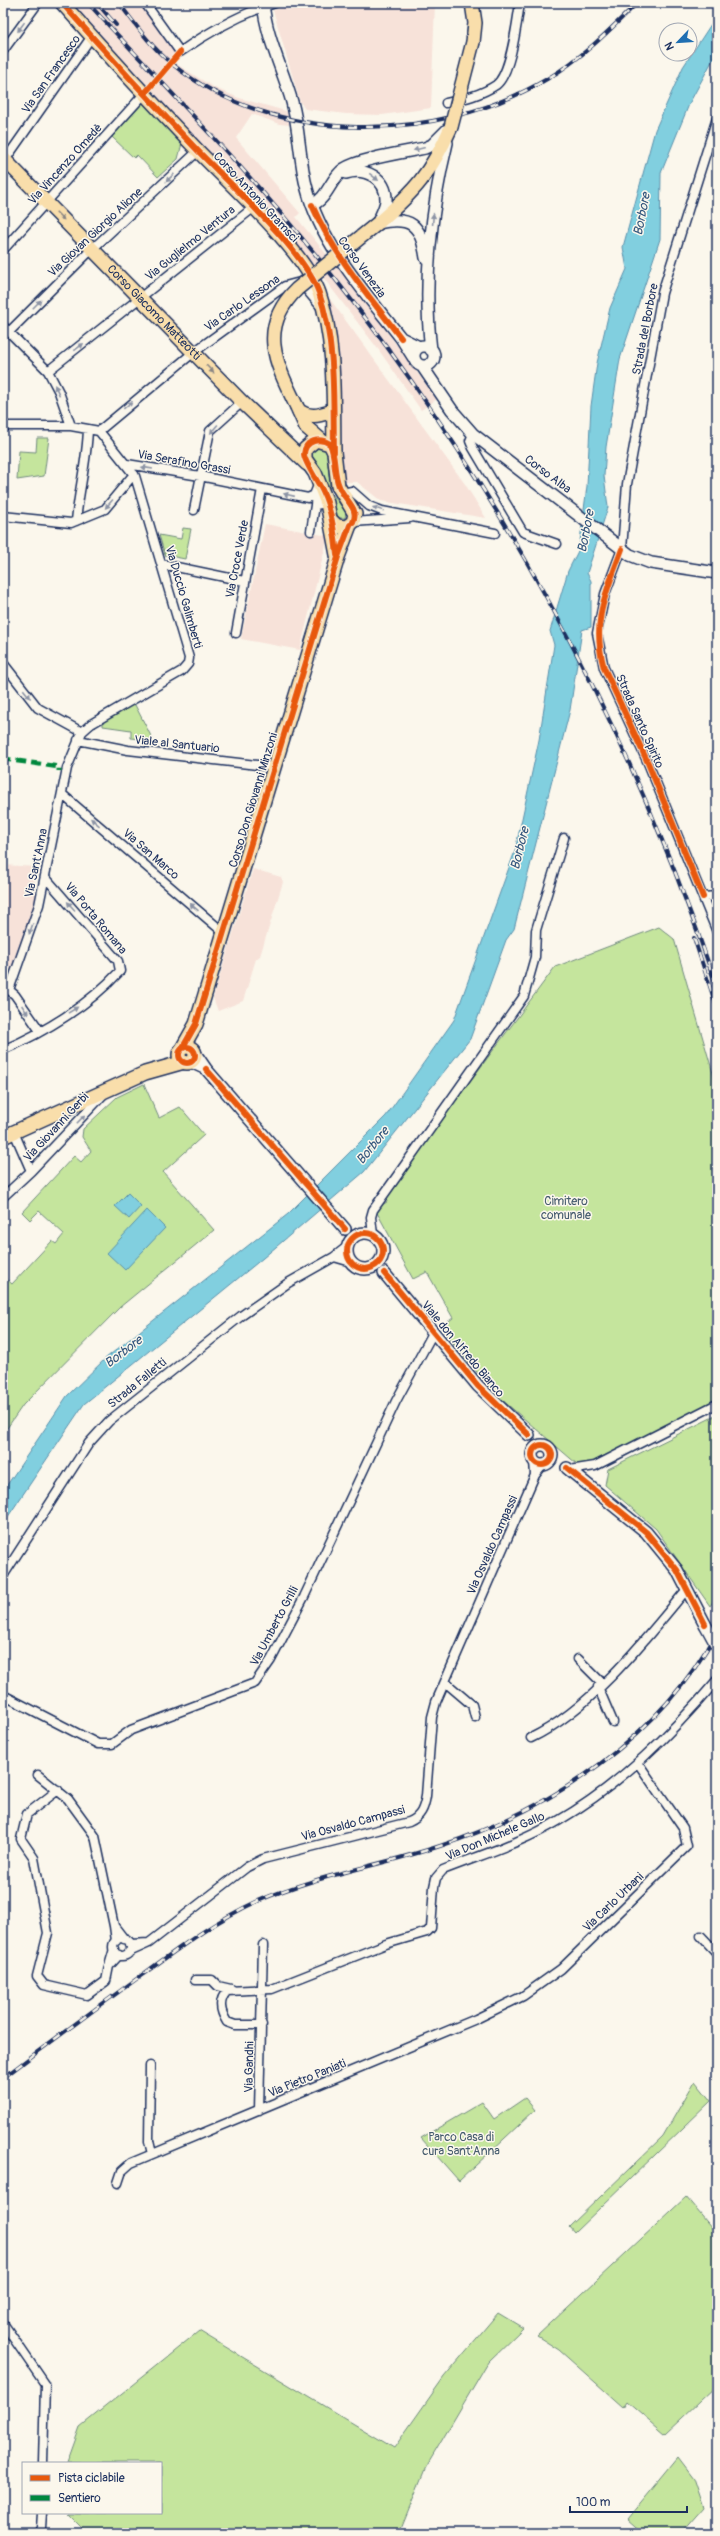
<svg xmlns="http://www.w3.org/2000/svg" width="720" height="2536" viewBox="0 0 720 2536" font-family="Pangolin,sans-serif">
	<rect width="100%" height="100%" fill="#fbf7ec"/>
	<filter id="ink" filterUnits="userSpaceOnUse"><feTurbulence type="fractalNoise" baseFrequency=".025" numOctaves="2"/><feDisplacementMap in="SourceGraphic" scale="8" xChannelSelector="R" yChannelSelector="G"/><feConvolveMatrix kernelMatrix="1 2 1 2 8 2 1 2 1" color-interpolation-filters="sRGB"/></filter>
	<g filter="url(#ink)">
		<path fill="#f7e2d9" d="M71,3H140L176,52L170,57L178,65L215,88L239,98L289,112L291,125L279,124L252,114L236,138L300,213L296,217L355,289L437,399L421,410L378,349L312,263Z
			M299,3H435L431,108L382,115L346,114L305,109L300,102L273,10L286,6L288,10L300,7Z
			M327,295L465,484L486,518L381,501L357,482H342L339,372Z
			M265,524L328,536L300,650L241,639Z
			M3,865L37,867L33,892L37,893L35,906L12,972L3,977Z
			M253,869L281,877L283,882L260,956L256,959L243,1001L218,1011L213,998Z"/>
		<path fill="#c5e59d" stroke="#708a7e" d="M144,102L182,143L178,159L158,177L137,155L134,158L112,137Z
			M37,438H49L44,476L17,480L19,451L36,452Z
			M319,447L325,450L327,454L330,488L312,458L313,451Z
			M332,494L346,512L345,518H338Z
			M183,528L191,529L185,559L165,555L159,535L181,539Z
			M134,703L153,740L131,738V730L103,726V722Z
			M659,927L674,939L717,1087V1399L594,1463L577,1464L494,1393L440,1327L453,1318L427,1272L413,1279L375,1209L387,1202L385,1196L555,967Z
			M144,1084L159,1118L180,1107L204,1135L163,1172L214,1230L120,1307L23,1405L3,1434V1276L12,1284L52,1241L56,1244L64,1234L39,1211L30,1220L22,1212L74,1156L81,1162L91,1151L82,1137L83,1129L117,1097Z
			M717,1415V1596L710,1606L656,1529L605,1485L608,1469Z
			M695,2081L711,2101L574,2233L569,2227L663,2136Z
			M525,2098L535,2110L459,2181L421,2138L482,2102L494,2119Z
			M686,2197L717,2234V2385L665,2434L627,2401L623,2407L559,2350L537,2336Z
			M498,2313L523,2328L488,2362L425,2469L399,2533H87L67,2513H161V2463H67L80,2427L199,2331L394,2448L444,2377Z
			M678,2457L694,2478L704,2508L682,2533H643L627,2519Z"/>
		<path fill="#81cfdf" stroke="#588fab" d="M717,15V52L690,102L661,173L660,239L620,359L606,447L604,476L608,507L587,573L591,581V627L582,630L570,710L514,929L506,940L470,1039L364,1172L263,1258L84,1404L3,1524V1491L67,1396L106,1358L288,1214L386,1116L454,1020L515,851L539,740L554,645L550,631L568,571L579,549L587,486L591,406L597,363L610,308L627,269L623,247L655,130L683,67Z
			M128,1193L141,1206L129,1219L115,1206Z
			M147,1210L165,1228L125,1270L107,1253Z"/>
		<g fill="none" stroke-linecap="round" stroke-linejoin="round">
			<defs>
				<path id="street" d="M145,3L180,52C210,31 240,14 275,3
					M3,51L38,3
					M446,103C463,99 481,95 496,85C511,74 517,22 520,3
					M717,118L662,293L627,484L622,549L605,594L597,633L604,668L648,763L717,932
					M3,163L92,36
					M3,250L145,93
					M3,326L48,371L59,392L71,426
					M9,332L88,253L198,151
					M48,371L253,208
					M3,426H71L99,431L135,476L189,658L188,664L182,671L91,724L82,732L67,768L39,905L9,990
					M99,431L194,352L285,286L300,282L321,307
					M473,434L470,441L473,448L523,532L557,544
					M127,464L200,476L308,498L314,495L319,483
					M316,491L315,505L327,503
					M342,493L352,491L369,506L382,511L495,533
					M194,510L210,431L242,402
					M3,516L71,523L105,509L134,474
					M76,521C79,489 87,461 88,429
					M353,522L410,518
					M311,531L315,505
					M162,564L244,581
					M236,633L262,489
					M3,663L38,708L82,732
					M78,740L128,750L274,767
					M63,795L223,932
					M703,897L717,896
					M3,985L15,995L40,1031
					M3,1050C45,1032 89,1005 120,971L118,961L46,878
					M14,1132L31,1171
					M3,1197L31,1171L103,1095
					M373,1235L371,1217L373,1210L524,996L535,957L536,930L564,838
					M348,1246L334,1257L351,1262
					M534,1461L535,1475L543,1465
					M570,1470L595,1466L717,1404
					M3,1576L89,1443L109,1421L241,1316L288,1283L334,1257
					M578,1659L602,1683
					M445,1682L472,1705L475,1717
					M598,1687L613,1722
					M3,1695L98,1744H112L131,1730L255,1683L271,1660L304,1597L396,1401L434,1331
					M531,1738C590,1710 646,1639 687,1589
					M38,1775L68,1799L95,1836L114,1926
					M58,1790L27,1814L21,1839L34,1858L48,1933L37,1976L44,1985L87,1995L106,1981L109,1966
					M701,1936L717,1953
					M113 1947a9 9 0 1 1 18 0a9 9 0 1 1-18 0Z
					M116,1941L114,1926L124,1939
					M149,1943L247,1867L263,1859L409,1822C421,1817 424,1808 426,1796L432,1717L436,1702L535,1475
					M114,1949L109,1966L119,1955
					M129,1952L149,1943L130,1944
					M195,1980H212L218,1986L231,1989
					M262,2025H235L227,2022C220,2011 218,2001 227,1991L272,1989L386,1944L427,1932L431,1928L434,1887L436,1878L443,1870C481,1855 523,1842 558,1821C620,1785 671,1734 717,1680
					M150,2066L149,2141L152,2154
					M259,2110L263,1945
					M118,2183L122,2171L131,2163L476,2019L523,1996L561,1969L687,1846L683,1828L638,1763
					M3,2323L45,2384L43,2463
					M38,2533L41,2528L42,2513"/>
				<path id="secondary" d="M263,3C266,37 283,70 292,102C300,131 299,161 307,189C322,246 366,293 401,338
					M346,173C365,167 387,178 386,201C385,208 381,215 378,222
					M312,205C328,198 330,179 344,169C358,159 406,152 425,148L432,145L448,129
					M378,223C411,216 421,224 426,258
					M414 356a10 10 0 1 1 20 0a10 10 0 1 1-20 0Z
					M431,350C423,283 431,208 447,143
					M415,360L401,338L419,347
					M422,366L452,410L473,434L630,555L651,563L717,573
					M191,1062L206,1069L195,1053
					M206,1069L345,1229
					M347 1251a18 18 0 1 1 36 0a18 18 0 1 1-36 0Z
					M384,1273L478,1386L529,1435
					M532 1455a10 10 0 1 1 20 0a10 10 0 1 1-20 0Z
					M567,1468L646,1532L677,1570L705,1624"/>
				<g id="primary">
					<path d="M62,3C107,54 153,104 200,153C232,186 304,251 319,293C336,342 333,400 334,452"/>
					<path d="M472,3L475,23L473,42"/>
					<path id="s1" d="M3,158L242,402L307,464"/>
					<path d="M378,223C415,191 431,173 451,127"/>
					<path d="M297,407L306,427L321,440"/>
					<path d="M299,411C311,419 320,415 333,411"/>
					<path d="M331,520L337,526L346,527L353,522L355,514L338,486L334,452L330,444L316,440L305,449V459L315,473L327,503L337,555"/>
					<circle cx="187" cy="1055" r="8"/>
					<path d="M183,1047L196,1024L338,557L350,525"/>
					<path d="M3,1137L145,1073L184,1062"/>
				</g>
			</defs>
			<use href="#street" stroke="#1b2f5e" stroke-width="11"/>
			<use href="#secondary" stroke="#1b2f5e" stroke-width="14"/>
			<use href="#primary" stroke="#1b2f5e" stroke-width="16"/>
			<use href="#street" stroke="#fbf7ec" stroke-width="8"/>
			<use href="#secondary" stroke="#fbf7ec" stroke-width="11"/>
			<use href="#primary" stroke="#f9deab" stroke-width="13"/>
			<defs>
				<path id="rail" d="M88,3C164,86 244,166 315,254C493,472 628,721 717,988
					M97,3L116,25
					M119,3C135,24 152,48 172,64C275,147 437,144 547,79C581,59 609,31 637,3
					M694,938L717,1008
					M3,2078C49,2043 95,2009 142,1975C179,1948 216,1920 258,1901C317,1875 380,1866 440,1846C551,1810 662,1736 717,1631"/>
			</defs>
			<use href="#rail" stroke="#1b2f5e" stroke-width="4"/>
			<use href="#rail" stroke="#fbf7ec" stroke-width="2.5" stroke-dasharray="8" stroke-linecap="butt"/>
			<defs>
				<path id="secondary-bridge" d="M705,1624L717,1646"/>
				<path id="primary-bridge" d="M451,127L473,42
					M297,407C276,364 257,328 297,289L378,223"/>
			</defs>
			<use href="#secondary-bridge" stroke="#1b2f5e" stroke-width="14" stroke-linecap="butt"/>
			<use href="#primary-bridge" stroke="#1b2f5e" stroke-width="16" stroke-linecap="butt"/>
			<use href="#secondary-bridge" stroke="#fbf7ec" stroke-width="11"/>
			<use href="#primary-bridge" stroke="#f9deab" stroke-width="13"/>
			<path stroke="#00873e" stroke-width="5" stroke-dasharray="10 5" stroke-linecap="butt" d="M3,756L5,759L59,767V771"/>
			<defs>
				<path id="cycleway" d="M62,3C107,54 153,104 200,153C232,186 304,251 319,293C336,342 333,400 334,452
					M145,93L180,52
					M312,205C334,255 368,295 401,338
					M622,549C606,593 591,621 604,668L648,763L703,897
					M337,555C335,535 332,511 323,492C319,483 304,462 304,454C305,440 320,437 330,444C336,457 333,472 339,486C343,499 360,508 353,522
					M179 1055a8 8 0 1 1 16 0a8 8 0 1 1-16 0Z
					M183,1047L196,1024L338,557L350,525
					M206,1069L345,1229
					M347 1251a18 18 0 1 1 36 0a18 18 0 1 1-36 0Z
					M384,1273L478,1386L529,1435
					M532 1455a10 10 0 1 1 20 0a10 10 0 1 1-20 0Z
					M567,1468L646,1532L677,1570L705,1624"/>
			</defs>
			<use href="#cycleway" stroke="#fbf7ec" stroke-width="8"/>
			<use href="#cycleway" stroke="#e8590c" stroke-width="6"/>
		</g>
		<defs><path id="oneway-solid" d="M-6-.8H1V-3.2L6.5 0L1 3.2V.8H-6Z"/></defs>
		<g fill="#8b93a5">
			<use href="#oneway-solid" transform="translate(21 27) rotate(126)"/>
			<use href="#oneway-solid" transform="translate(419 149) rotate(166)"/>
			<use href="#oneway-solid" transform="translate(374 177) rotate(38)"/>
			<use href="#oneway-solid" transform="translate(170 178) rotate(136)"/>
			<use href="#oneway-solid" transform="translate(433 219) rotate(-86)"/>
			<use href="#oneway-solid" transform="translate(37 304) rotate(-45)"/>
			<use href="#oneway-solid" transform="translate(79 347) rotate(-38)"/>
			<use href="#oneway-solid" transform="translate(57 390) rotate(-115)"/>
			<use href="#oneway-solid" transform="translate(128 405) rotate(-39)"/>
			<use href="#oneway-solid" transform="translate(214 429) rotate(130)"/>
			<use href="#oneway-solid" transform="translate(147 468) rotate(-171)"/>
			<use href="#oneway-solid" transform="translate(289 495) rotate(-167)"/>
			<use href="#oneway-solid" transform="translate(109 504) rotate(131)"/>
			<use href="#oneway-solid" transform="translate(378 509) rotate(-162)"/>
			<use href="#oneway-solid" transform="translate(27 694) rotate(52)"/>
			<use href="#oneway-solid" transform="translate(95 822) rotate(-140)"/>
			<use href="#oneway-solid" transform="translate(71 906) rotate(-131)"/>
			<use href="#oneway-solid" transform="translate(194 907) rotate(-139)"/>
			<use href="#oneway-solid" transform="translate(31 929) rotate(110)"/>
			<use href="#oneway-solid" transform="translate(25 1010) rotate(56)"/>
			<use href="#oneway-solid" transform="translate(73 1010) rotate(-32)"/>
			<use href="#oneway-solid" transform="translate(81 1119) rotate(-46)"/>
		</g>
		<g fill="#8a8684">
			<use href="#oneway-solid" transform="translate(60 216) rotate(45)"/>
			<use href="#oneway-solid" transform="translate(210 369) rotate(46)"/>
		</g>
	</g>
	<g text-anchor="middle" stroke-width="3" stroke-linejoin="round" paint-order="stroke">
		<g font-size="12" fill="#1b2f5e" stroke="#fbf7ec">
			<text transform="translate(51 74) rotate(-55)" y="4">Via San Francesco</text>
			<text transform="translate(65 164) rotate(-48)" y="4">Via Vincenzo Omedè</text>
			<text transform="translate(256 197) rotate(47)" y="4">Corso Antonio Gramsci</text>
			<text transform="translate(95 232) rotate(-43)" y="4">Via Giovan Giorgio Alione</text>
			<text transform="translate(190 243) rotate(-39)" y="4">Via Guglielmo Ventura</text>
			<text transform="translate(362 267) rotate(54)" y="4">Corso Venezia</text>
			<text transform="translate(242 303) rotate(-35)" y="4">Via Carlo Lessona</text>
			<text dy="4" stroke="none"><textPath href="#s1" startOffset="216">Corso Giacomo Matteotti</textPath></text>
			<text transform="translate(645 329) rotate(-79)" y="4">Strada del Borbore</text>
			<text transform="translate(184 462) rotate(10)" y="4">Via Serafino Grassi</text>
			<text transform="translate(548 474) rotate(37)" y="4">Corso Alba</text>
			<text transform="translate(237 559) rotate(-79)" y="4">Via Croce Verde</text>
			<text transform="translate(184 597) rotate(74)" y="4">Via Duccio Galimberti</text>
			<text transform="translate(640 721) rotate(66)" y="4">Strada Santo Spirito</text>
			<text transform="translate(177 744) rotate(6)" y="4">Viale al Santuario</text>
			<text transform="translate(253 800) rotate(-73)" y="4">Corso Don Giovanni Minzoni</text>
			<text transform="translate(151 854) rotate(41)" y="4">Via San Marco</text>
			<text transform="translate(36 863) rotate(-78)" y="4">Via Sant'Anna</text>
			<text transform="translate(96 918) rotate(50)" y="4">Via Porta Romana</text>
			<text transform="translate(56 1127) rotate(-47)" y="4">Via Giovanni Gerbi</text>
			<text transform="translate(463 1349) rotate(50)" y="4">Viale don Alfredo Bianco</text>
			<text transform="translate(137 1383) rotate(-39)" y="4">Strada Falletti</text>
			<text transform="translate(492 1545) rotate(-66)" y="4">Via Osvaldo Campassi</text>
			<text transform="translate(274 1626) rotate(-62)" y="4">Via Umberto Grilli</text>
			<text transform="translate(353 1823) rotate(-15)" y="4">Via Osvaldo Campassi</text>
			<text transform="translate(495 1836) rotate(-23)" y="4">Via Don Michele Gallo</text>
			<text transform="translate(613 1902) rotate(-44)" y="4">Via Carlo Urbani</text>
			<text transform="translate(249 2067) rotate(-89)" y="4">Via Gandhi</text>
			<text transform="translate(307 2078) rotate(-22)" y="4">Via Pietro Paniati</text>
		</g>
		<g font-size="12" fill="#465c6e" stroke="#fbf7ec">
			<text x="566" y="1205">Cimitero<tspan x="566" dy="14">comunale</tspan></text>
			<text x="461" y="2141">Parco Casa di<tspan x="461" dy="14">cura Sant'Anna</tspan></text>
		</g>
		<g font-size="13" font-style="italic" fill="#34577e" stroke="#fbf7ec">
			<text transform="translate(641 214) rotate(-79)" y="5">Borbore</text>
			<text transform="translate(585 531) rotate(-79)" y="5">Borbore</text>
			<text transform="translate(519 848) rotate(-76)" y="5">Borbore</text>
			<text transform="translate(372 1145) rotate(-51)" y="5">Borbore</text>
			<text transform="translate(123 1351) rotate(-37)" y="5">Borbore</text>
		</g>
	</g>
	<rect width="720" height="2536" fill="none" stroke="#fbf7ec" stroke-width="16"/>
	<rect x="8" y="8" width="704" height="2520" fill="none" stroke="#1b2f5e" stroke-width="1.5" filter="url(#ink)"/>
	<rect x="22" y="2462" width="140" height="52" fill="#fbf7ec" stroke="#a1a7b3"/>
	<rect x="30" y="2475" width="20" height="6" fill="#e8590c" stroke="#a1a7b3"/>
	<text x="58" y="2482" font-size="12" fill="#1b2f5e">Pista ciclabile</text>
	<rect x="30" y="2495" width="20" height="6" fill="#00873e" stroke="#a1a7b3"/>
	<text x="58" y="2502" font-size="12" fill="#1b2f5e">Sentiero</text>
	<g transform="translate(678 42) rotate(245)"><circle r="19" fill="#fbf7ec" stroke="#a1a7b3"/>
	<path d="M0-3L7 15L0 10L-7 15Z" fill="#1f6fb2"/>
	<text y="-6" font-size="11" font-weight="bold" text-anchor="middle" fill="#1b2f5e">N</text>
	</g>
	<path d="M570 2506v6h117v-6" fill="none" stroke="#1b2f5e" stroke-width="2"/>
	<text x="576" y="2506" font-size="12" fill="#1b2f5e" stroke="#fbf7ec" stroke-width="3" paint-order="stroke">100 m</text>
</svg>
